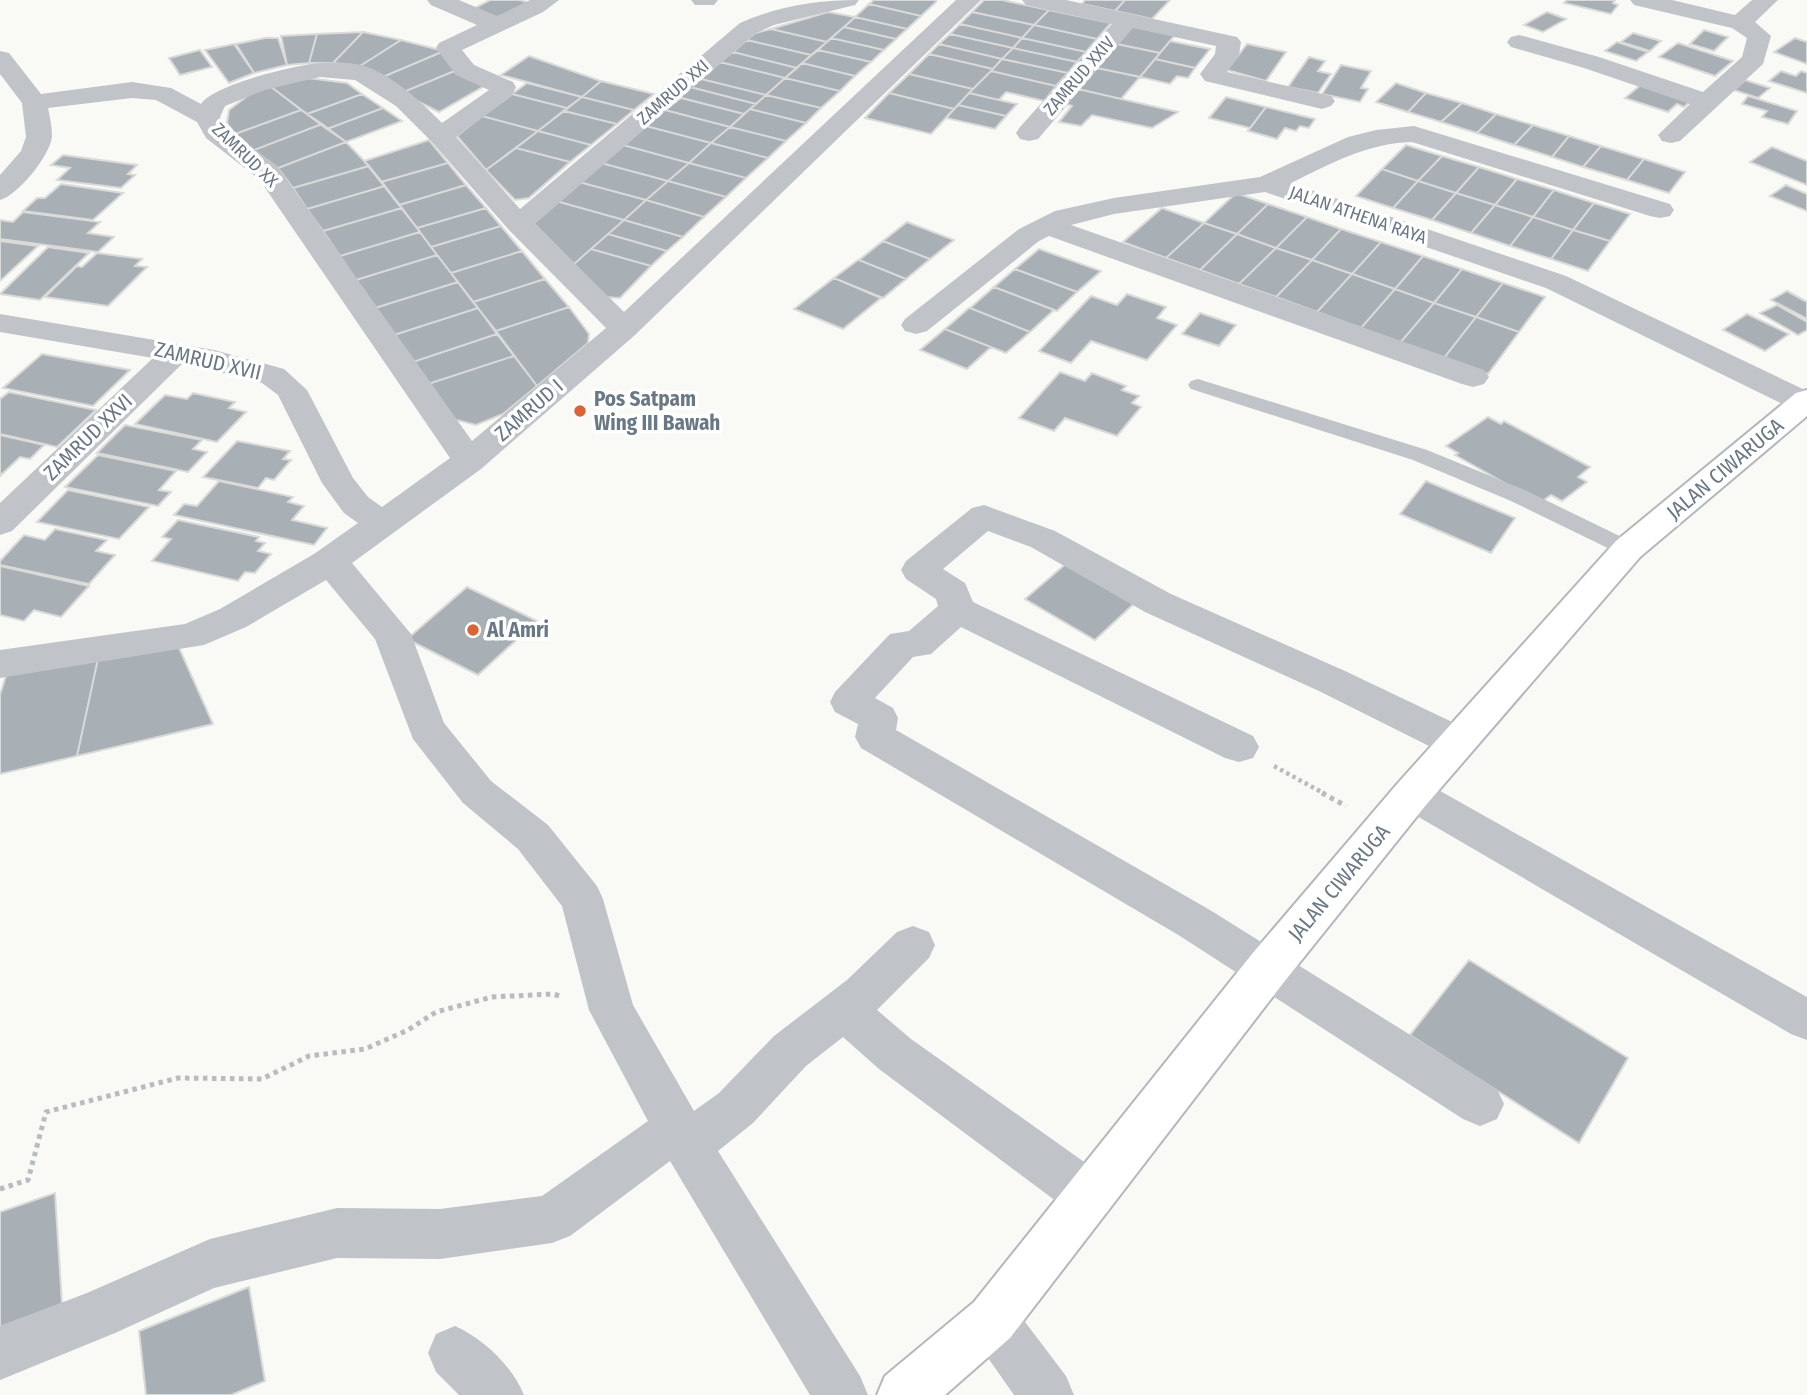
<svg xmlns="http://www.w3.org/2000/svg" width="1807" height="1395" viewBox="0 0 1807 1395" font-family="'Fira Sans Condensed',sans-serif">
	<rect width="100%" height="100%" fill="#f9f9f6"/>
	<path fill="#a8afb5" stroke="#dadad9" stroke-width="2" d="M490,0H520L530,3L501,20L471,10Z
		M874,0H936V2L921,16L869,4Z
		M984,0H1002L1049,10L1034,25L972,12Z
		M1085,0H1125L1115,11L1082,4Z
		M1125,0H1170L1152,19L1115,11Z
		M1567,0H1615L1613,3L1618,5L1611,14L1564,3Z
		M869,4L921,16L907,29L855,17Z
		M1049,10L1111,23L1097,39L1034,25Z
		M828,12L855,17L827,42L771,29Z
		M972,12L1034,25L1022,38L960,24Z
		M1547,12L1566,19L1543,32L1524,25Z
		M855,17L907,29L896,39L844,27Z
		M960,24L1022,38L1013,48L950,34Z
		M1034,25L1097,39L1086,52L1022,38Z
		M1133,26L1175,35L1160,53L1117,44Z
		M844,27L896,39L884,50L831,38Z
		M771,29L827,42L811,55L747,40L755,33Z
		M1704,30L1728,37L1714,51L1690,44Z
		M363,32L401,40L360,66L333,63Z
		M363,32L333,63H309L317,34Z
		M1633,33L1661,41L1650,51L1621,42Z
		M317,34L309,63L287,65L281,36Z
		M950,34L1013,48L1002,59L939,44Z
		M265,38H278L287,65L254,73L236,44Z
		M831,38L884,50L871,62L818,50Z
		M1022,38L1086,52L1077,62L1013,48Z
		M1795,38L1807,42V64L1774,52Z
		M401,40L444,51L378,79L360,66Z
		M747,40L811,55L797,68L733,52Z
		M1170,41L1210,49L1195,68L1155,59Z
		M1617,42L1648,52L1636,61L1605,51Z
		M1678,43L1733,61L1715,76L1659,57Z
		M234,44L254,73L229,83L205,50Z
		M939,44L1002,59L993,69L929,54Z
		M1117,44L1160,53L1140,77L1097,68Z
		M1247,44L1286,52L1266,81L1227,70Z
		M1013,48L1077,62L1068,73L1002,59Z
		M200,50L212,67L180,75L169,58Z
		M818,50L871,62L855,76L802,63Z
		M444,51L457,70L401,93L378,79Z
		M733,52L797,68L785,78L720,62Z
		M929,54L993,69L973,89L909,74Z
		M529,56L601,81L582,97L501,75Z
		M1309,57L1325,61L1318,71L1331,74L1318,93L1288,87Z
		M1002,59L1068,73L1056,86L991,71Z
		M1155,59L1195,68L1188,78L1177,76L1170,84L1140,77Z
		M720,62L785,78L766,95L701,79Z
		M802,63L855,76L840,91L785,78Z
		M1341,65L1371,71L1361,88L1368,89L1360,102L1322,94Z
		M1097,68L1140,77L1121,99L1078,89Z
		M457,70L486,85L439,112L401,93Z
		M991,71L1056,86L1044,101L1006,92L999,100L969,93Z
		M1781,71L1796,76L1801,71L1807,73V93L1769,81Z
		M909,74L973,89L954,109L889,93Z
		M308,78L347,83L362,94L307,114L270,86Z
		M785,78L840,91L821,108L766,95Z
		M701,79L766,95L756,104L690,87Z
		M1745,80L1770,88L1758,98L1734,90Z
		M601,81L654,94L634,110L582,97Z
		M527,83L582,97L567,108L512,94Z
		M1396,83L1426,93L1408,112L1376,102Z
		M1643,83L1692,100L1684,107L1677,104L1668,112L1625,98Z
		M270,86L301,110L235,134L227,123L229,110L250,94Z
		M690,87L756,104L744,114L678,97Z
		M1078,89L1178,112L1152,128L1092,115L1081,126L1059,122L1072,106L1066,104Z
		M889,93L954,109L931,134L865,118Z
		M969,93L999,100L1017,104L1006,116L958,105Z
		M1426,93L1462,103L1441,122L1408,112Z
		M362,94L383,108L327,129L307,114Z
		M512,94L567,108L538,131L482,116Z
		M766,95L821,108L806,123L750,109Z
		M1748,96L1797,111L1788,124L1762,117L1767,111L1742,104Z
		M582,97L634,110L617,124L564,111Z
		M1226,97L1266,107L1250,128L1209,118Z
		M681,98L744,114L730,127L665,110Z
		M1462,103L1496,114L1477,133L1441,122Z
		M958,105L1006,116L995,129L946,118Z
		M1266,107L1315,119L1309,128L1300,126L1296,131L1285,128L1277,139L1248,131Z
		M383,108L402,121L346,142L327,129Z
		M750,109L806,123L786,141L730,127Z
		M301,110L322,124L254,150L235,134Z
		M665,110L730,127L711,143L646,126Z
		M564,111L617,124L591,145L538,131Z
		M1496,114L1533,125L1514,145L1477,133Z
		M482,116L538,131L486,170L457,136Z
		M322,124L346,142L278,168L254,150Z
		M1533,125L1569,136L1552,157L1514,145Z
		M646,126L711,143L689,163L623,145Z
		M730,127L786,141L768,158L711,143Z
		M538,131L591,145L570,162L516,148Z
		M1569,136L1601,146L1583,167L1552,157Z
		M429,140L448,163L381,182L364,161Z
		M346,142L369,166L293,188L278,168Z
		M711,143L768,158L746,178L689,163Z
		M623,145L689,163L668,181L601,163Z
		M1406,145L1442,156L1418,181L1382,169Z
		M1601,146L1644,159L1627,180L1583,167Z
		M1772,147L1807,161V185L1750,162Z
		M516,148L570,162L529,198L515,200L486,170Z
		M63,155L137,165L128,174L135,175L121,188L57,180L70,168L51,165Z
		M1442,156L1479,167L1456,193L1418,181Z
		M1644,159L1685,172L1669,193L1627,180Z
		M448,163L466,185L399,205L381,182Z
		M601,163L668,181L646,200L579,182Z
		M689,163L746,178L726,197L668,181Z
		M369,166L385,186L307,209L293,188Z
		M1479,167L1517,179L1495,205L1456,193Z
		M1382,169L1418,181L1393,208L1356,196Z
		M1517,179L1554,190L1533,217L1495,205Z
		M668,181L726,197L704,217L646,200Z
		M1418,181L1456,193L1432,220L1393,208Z
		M579,182L646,200L624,220L556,201Z
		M61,184L123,193L93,220L23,211L37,198H45Z
		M466,185L486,208L417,228L399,205Z
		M1786,185L1807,194V211L1770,196Z
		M385,186L402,208L323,231L307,209Z
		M1554,190L1594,203L1573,230L1533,217Z
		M1236,193L1268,204L1237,234L1204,223Z
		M1456,193L1495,205L1471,233L1432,220Z
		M646,200L704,217L683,237L624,220Z
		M556,201L624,220L574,264L532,222Z
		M1594,203L1630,214L1610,241L1573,230Z
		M1268,204L1307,217L1276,248L1237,234Z
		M1495,205L1533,217L1510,246L1471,233Z
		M402,208L420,232L340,256L323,231Z
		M486,208L501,226L431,247L417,228Z
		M1162,208L1204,223L1166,258L1123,242Z
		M23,212L100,222L88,233L114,237L98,252L0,239V220L13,222Z
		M1307,217L1341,229L1312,260L1276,248Z
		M1533,217L1573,230L1551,259L1510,246Z
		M624,220L683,237L667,251L608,234Z
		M907,222L954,240L930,259L883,241Z
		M1204,223L1237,234L1200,270L1166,258Z
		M501,226L522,251L451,273L431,247Z
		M1341,229L1381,242L1352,274L1312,260Z
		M1573,230L1610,241L1588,271L1551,259Z
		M420,232L437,255L356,280L340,256Z
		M608,234L667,251L651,266L591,249Z
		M1237,234L1276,248L1239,284L1200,270Z
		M0,241L38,246L0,281Z
		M883,241L930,259L906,279L859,260Z
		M1381,242L1423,256L1395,289L1352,274Z
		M48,247L89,253L40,300L0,294Z
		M1276,248L1312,260L1276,297L1239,284Z
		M591,249L651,266L620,298L603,297L574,264Z
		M1039,249L1101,271L1077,292L1015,269Z
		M522,251L545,279L473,302L451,273Z
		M97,253L142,259L135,266L147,267L108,306L45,297L77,266L82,267Z
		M437,255L458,282L375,308L356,280Z
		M1423,256L1462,269L1434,303L1395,289Z
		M858,260H859L906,279L883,298L834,278Z
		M1312,260L1352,274L1317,312L1276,297Z
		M1015,269L1077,292L1057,311L994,287Z
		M1462,269L1503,283L1476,317L1434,303Z
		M1352,274L1395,289L1361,328L1317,312Z
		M834,278L881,298L843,329L794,309Z
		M545,279L569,307L496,331L473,302Z
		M458,282L478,308L394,335L375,308Z
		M1503,283L1545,297L1519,332L1476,317Z
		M994,287L1054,310L1030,332L970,308Z
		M1395,289L1434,303L1400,343L1361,328Z
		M1787,291L1807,302V319L1771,300Z
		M1127,294L1166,307L1157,318L1177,325L1147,360L1091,341L1071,363L1039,351L1091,296L1117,305Z
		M1434,303L1476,317L1444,358L1400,343Z
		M1777,305L1807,322V330L1798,335L1760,313Z
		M569,307L589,334L588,343L537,386L496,331Z
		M478,308L497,334L413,362L394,335Z
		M969,308H970L1030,332L1006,353L945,329Z
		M1200,313L1236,325L1219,346L1182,334Z
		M1747,314L1789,334L1765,351L1723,330Z
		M1476,317L1519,332L1488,374L1444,358Z
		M945,329L991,347L967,369L920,350Z
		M497,334L514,356L428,384L413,362Z
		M42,354L130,370L93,406L3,388Z
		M514,356L537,386L503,414L476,425L445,417L428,384Z
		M1060,372L1085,381L1092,373L1126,386L1122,390L1139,396L1132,403L1141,407L1117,436L1065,418L1054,431L1019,418Z
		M9,392L96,410L57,447L0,434V399Z
		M193,393L235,402L229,408L246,412L217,442L135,424L165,395L187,399Z
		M1488,417L1501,424L1504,421L1590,467L1578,477L1587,482L1562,501L1551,495L1540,503L1455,455L1458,453L1446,446Z
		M125,425L202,440L193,449L207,452L188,472L97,453Z
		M0,435L44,445L30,459L20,457L0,476Z
		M237,441L290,451L283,459L291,460L274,480L266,478L258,488L203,477Z
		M98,455L176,471L159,490L171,492L158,506L65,487Z
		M219,481L293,497L288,502L304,506L292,520L327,528L314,545L174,515L184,504L197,506Z
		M1426,481L1515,518L1491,553L1400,514Z
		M68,490L149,507L119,539L37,522Z
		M178,520L259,537L256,541L265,543L258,551L271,554L255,573L245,572L238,581L152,561L171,539L162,537Z
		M55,529L107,540L96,551L115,555L89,584L0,565V561L24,535L45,540Z
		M1068,562L1138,600L1095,640L1025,599Z
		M0,566L89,586L61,617L34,610L24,621L0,615Z
		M467,587L537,621L478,675L407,639Z
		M176,641L213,724L77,756L99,654Z
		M99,654L77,756L0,774V695L8,669Z
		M1469,960L1628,1058L1579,1143L1410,1035Z
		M55,1193L62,1304L0,1327V1212Z
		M249,1287L265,1381L231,1395H146L139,1331Z"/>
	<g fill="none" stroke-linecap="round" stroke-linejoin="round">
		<defs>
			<path id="secondary" d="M1807,390V416L1640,557L1426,805L1284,982L1010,1338L945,1395H877L885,1376L974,1302L1252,954L1398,783L1616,541L1796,393Z"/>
		</defs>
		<use href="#secondary" stroke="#b3b8bd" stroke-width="4"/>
		<path stroke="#b9bcbf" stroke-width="4.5" stroke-dasharray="3.5 3.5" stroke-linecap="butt" d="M1274,766L1325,794"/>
		<path stroke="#b9bcbf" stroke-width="5" stroke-dasharray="4.5 4.5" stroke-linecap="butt" d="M1322,793L1346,806
			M0,1189L28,1180L46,1112L178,1078L262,1079L309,1056L365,1049L408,1030L436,1012L492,997L553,994L560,996"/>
		<path fill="#c0c4c8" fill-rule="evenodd" d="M1198,379L1427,450L1527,491L1636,544L1639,549L1636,554L1628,557L1620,554L1511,501L1413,460L1191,389L1188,385L1191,381Z"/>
		<path fill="#c0c4c8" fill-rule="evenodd" d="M427,0H459L497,16L530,0H559L543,12L462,50L474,65L513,82L516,87L512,96L456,137L520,209L740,23C778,6 817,0 859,0L855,5L774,25L756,33L535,224L624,312L956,0H981L635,335L481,469L352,563L411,634L444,723L491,781L548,825L597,886L603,899L633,1005L694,1111L719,1093L774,1036L847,980L897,932L913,926L929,932L935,945L929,958L877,1010L911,1039L1108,1179L1115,1196L1108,1213L1090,1220L1072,1213L879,1069L843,1037L806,1066L753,1123L718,1151L860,1376L868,1395H810L670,1161L570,1236L552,1243L440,1259L337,1258L214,1288L115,1333L0,1380V1326L87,1293L210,1239L337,1208L440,1209L542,1196L648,1121L589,1010L562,906L518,849L463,803L413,739L375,639L326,580L246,627L204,645L0,678V650L185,624L220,609L314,554L358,523L344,513L322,483L278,395L262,383L183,363L12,531L0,535V503L153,358L0,332V314L214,350L284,369L307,390L353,478L368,497L382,507L450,458L259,179L206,138L197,122L156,100L132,98L48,108C50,117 52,127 52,136C51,155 17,196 0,200V175L21,151L26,137L22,103L0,74V51L9,53L41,94L132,82L171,88L201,104C212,85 298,64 321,63C335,62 357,62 370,68C397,79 421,102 442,123L489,90L456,75L436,48L439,43L477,25L431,5ZM320,77L355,80L396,106L432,142L509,230L606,328L472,441L278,167L226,128L220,117L225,106L265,90Z
			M691,0H718L714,5H695Z
			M1022,0H1066L1237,37L1241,42L1239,55L1227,72L1331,96L1335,101L1331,106L1322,109L1205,81L1200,74L1215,54L1216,46L1133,28L1038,139L1029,141L1020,139L1016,133L1020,127L1112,24L1026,5Z
			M1630,0H1672L1735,15L1752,0H1778L1755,22L1771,36L1763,64L1680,141L1671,143L1662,141L1658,135L1690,104L1581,67L1511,47L1507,42L1511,37L1519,35L1527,37L1599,57L1703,92L1742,57L1747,38L1732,28L1634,5Z
			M1414,126L1670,204L1674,210L1670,216L1660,218L1650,216L1412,142C1367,143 1330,164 1291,183L1566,276L1807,391V411L1793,409L1546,288L1265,192L1114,214L1071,225L1484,370L1489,377L1484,384L1473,387L1462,384L1049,236L1039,241L927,331L916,334L905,331L901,325L905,319L1019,229L1055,211L1114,198L1260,177L1348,137L1376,130Z
			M984,505L1055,531L1171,594L1345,671L1471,731L1477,742L1471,753L1457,757L1443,753L1319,691L1145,612L1031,547L988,531L943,569L965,583L973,602L1253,736L1259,747L1253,758L1239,762L1225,758L961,627L931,654L913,657L875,698L893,708L898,718L896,730L1210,910L1497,1089L1504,1104L1497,1119L1480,1126L1463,1119L1180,936L861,748L855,737L858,724L835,712L830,702L835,692L890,634L909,631L938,606L936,599L906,579L901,570L906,561L972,508Z
			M1412,778L1426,783L1807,997V1040L1791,1034L1398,805L1392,794L1398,783Z
			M992,1294L1010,1302L1066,1376L1074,1395H1014L974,1338L966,1320L974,1302Z
			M455,1326C484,1339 512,1366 524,1395H459L436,1372L428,1353L436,1334Z"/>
		<use href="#secondary" fill="#fff" fill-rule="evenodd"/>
	</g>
	<g fill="#d86438" stroke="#fff" stroke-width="2.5">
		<circle cx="580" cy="411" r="7"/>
		<circle cx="473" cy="630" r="7"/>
	</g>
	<g text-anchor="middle" stroke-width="7" stroke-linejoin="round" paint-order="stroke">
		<g font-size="18" fill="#6a7885" stroke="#fff">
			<text transform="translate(1079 76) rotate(-49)" y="6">ZAMRUD XXIV</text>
			<text transform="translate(673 92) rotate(-41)" y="6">ZAMRUD XXI</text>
			<text transform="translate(245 155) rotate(44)" y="6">ZAMRUD XX</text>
			<text transform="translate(1358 215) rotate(19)" y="6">JALAN ATHENA RAYA</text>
		</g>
		<g font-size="21" fill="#6a7885" stroke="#fff">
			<text transform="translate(208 361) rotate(13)" y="7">ZAMRUD XVII</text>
			<text transform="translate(529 410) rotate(-41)" y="7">ZAMRUD I</text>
			<text transform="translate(88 437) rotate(-44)" y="7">ZAMRUD XXVI</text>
			<text transform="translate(1725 469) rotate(-40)" y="7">JALAN CIWARUGA</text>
			<text transform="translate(1339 883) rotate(-50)" y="7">JALAN CIWARUGA</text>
		</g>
		<g font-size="21" font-weight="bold" fill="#6a7885" stroke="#fff" text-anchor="start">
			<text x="594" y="406">Pos Satpam<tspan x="594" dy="24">Wing III Bawah</tspan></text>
			<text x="487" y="637">Al Amri</text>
		</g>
	</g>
</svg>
